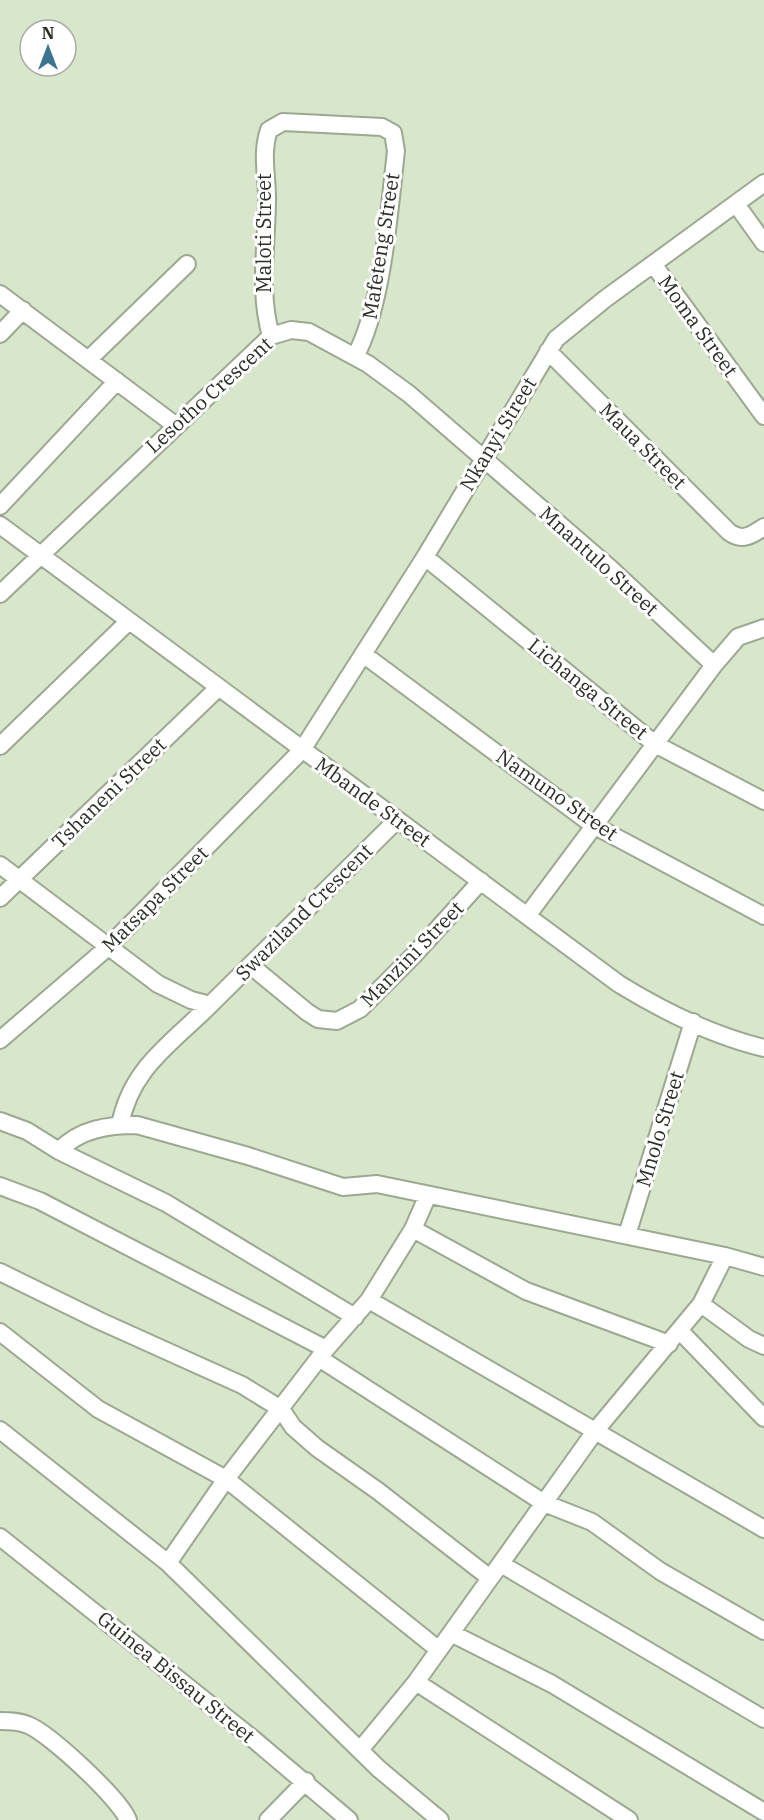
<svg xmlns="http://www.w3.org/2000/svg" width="764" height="1820" viewBox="0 0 764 1820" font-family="'IBM Plex Serif',serif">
	<rect width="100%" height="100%" fill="#d8e6cc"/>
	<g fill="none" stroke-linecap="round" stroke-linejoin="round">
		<defs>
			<path id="minor" d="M736,204L764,243
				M653,264L764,416
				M0,294L175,425
				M0,334L23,310
				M271,336C258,291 267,245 267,198C267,175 261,153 269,130L283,122L382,127L393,133L396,151C389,211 383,305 355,357
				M548,351L729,532C742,542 752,535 764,527
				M88,360L187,264
				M0,506L117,381
				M0,525L619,984C663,1011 714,1036 764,1048
				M425,557L655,744L764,801
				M0,594L271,336L291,330L309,332L368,364L409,394L610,568L714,665
				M363,654L593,825L764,916
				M0,746L128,622
				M0,865L158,984L191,1000L210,1005L397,820
				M0,898L218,688
				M527,916L714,665L738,637L764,628
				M250,965L307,1012L318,1019L337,1021L360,1009L413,956L481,881
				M0,1040L107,948L302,750L425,557L556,339L605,299L764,183
				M0,1121L27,1131L59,1151L166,1203L355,1317
				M120,1125C131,1068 171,1044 210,1005
				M59,1151C79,1129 108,1125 137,1125L248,1156L343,1187L377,1184L725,1256L764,1267
				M0,1186L40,1201L326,1349
				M413,1229L526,1291L669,1344
				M627,1235L693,1022
				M0,1272L100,1321L242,1385L281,1409L293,1427L317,1448L378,1491L490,1578
				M369,1300L764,1529
				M701,1304L749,1339L764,1346
				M680,1331L764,1418
				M0,1332L98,1409L226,1479L439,1650
				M319,1358L544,1503L592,1522L660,1571L764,1631
				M0,1430L168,1563L379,1769L440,1820
				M0,1537L252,1738L349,1820
				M168,1563L226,1479L326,1349L369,1300L413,1229L428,1195
				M501,1564L764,1719
				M451,1633L552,1684L764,1812
				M416,1682L629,1820
				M0,1721C9,1721 19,1721 28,1725C49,1733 120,1799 128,1820
				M360,1750L416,1682L596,1430L701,1304L725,1256
				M268,1820L306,1781"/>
		</defs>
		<use href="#minor" stroke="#9ba990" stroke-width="20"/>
		<use href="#minor" stroke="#fff" stroke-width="16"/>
	</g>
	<g text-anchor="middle" stroke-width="6" stroke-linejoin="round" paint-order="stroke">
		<g font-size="20" fill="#292f24" stroke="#fff">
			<text transform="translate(264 233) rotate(-90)" y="7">Maloti Street</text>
			<text transform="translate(381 246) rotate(-81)" y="7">Mafeteng Street</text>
			<text transform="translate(698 326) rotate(54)" y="7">Moma Street</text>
			<text transform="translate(209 395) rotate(-42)" y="7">Lesotho Crescent</text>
			<text transform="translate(498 434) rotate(-59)" y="7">Nkanyi Street</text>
			<text transform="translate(643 446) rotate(45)" y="7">Maua Street</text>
			<text transform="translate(599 561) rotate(42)" y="7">Mnantulo Street</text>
			<text transform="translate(588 689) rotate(39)" y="7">Lichanga Street</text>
			<text transform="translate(109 793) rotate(-44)" y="7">Tshaneni Street</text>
			<text transform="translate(557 795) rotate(35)" y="7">Namuno Street</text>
			<text transform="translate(373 802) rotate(36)" y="7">Mbande Street</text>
			<text transform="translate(155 899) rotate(-45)" y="7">Matsapa Street</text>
			<text transform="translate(304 912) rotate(-45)" y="7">Swaziland Crescent</text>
			<text transform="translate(412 954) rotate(-46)" y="7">Manzini Street</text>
			<text transform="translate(660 1129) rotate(-73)" y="7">Mnolo Street</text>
			<text transform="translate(176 1677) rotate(39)" y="7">Guinea Bissau Street</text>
		</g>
	</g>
	<g transform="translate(48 48)"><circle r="28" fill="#ffffff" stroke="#a9aca7" stroke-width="1.5"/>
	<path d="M0-4.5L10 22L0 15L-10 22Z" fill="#3b748e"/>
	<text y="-9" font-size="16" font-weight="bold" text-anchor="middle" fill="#292f24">N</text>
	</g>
</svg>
